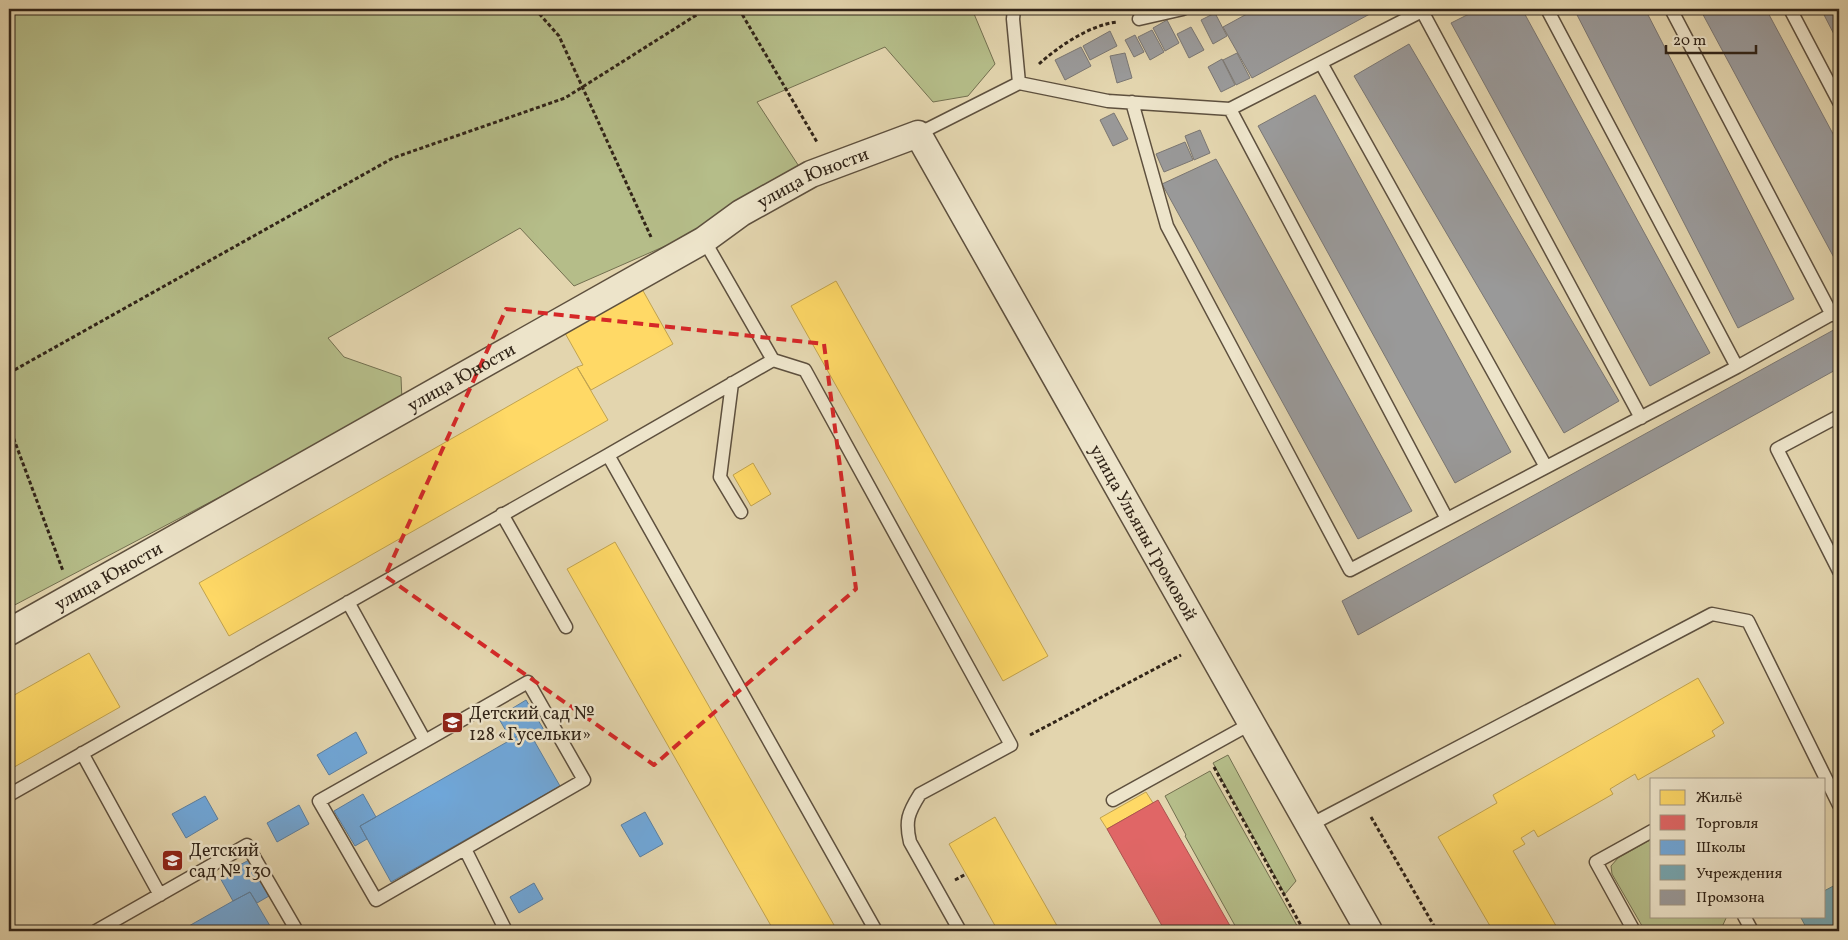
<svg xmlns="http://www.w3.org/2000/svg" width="1848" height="940" viewBox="0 0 1848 940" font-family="Vollkorn,serif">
	<rect width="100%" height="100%" fill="#e3d5ae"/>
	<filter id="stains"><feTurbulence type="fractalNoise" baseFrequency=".004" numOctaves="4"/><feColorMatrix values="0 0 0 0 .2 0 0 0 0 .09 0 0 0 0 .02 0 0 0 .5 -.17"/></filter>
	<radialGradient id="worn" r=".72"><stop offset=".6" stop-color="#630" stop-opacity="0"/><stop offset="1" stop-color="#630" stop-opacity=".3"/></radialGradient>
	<path fill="#b5bd89" stroke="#737050" d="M9,9H972L995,64L968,96L933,102L885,47L757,102L804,174L672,243L574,286L520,228L328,338L344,357L401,377L402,401L9,608Z
		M1228,755L1296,881L1285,894L1213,763Z
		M1210,771L1300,931H1238L1185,836L1186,835L1165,796Z
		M1652,839V916H1727L1722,927L1714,931H1645L1612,874L1611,866L1618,858Z"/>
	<path fill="#ffd966" stroke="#c1a34f" d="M836,281L1048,656L1003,681L791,306Z
		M642,289L673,344L591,390L577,367L583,365L565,333Z
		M577,367L608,420L229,636L199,583Z
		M753,463L771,494L751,506L733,475Z
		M615,542L834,925L824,931H774L567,569Z
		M89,653L120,707L9,770V698Z
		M1698,678L1724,723L1712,731L1715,736L1638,780L1635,774L1610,789L1613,794L1538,837L1534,830L1521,838L1525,844L1513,851L1559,931H1493L1438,837L1497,803L1493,795Z
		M1146,792L1153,803L1107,829L1100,818Z
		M995,817L1060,931H998L966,874L949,844Z"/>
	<path fill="#e06666" stroke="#ac524f" d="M1158,800L1233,931H1165L1107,829Z"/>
	<path fill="#6fa8dc" stroke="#5c80a1" d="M526,700L547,735L535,742L528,730L511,740L498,717Z
		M528,730L560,786L391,882L360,826Z
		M356,732L367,753L329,775L317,755Z
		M363,794L376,817L360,826L367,839L355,846L334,811Z
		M205,796L218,819L186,838L172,814Z
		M299,805L309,824L277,842L267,823Z
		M645,812L663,844L640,857L621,825Z
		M249,860L269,896L257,903L250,892L233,901L219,876Z
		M534,883L543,899L519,913L510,897Z
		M250,892L273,931H180L233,901Z"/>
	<path fill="#76a5af" stroke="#617e82" d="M1839,883V931H1808L1800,916H1824V891Z"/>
	<path fill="#999" stroke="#7a7672" d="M1256,9H1379L1252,78L1223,27Z
		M1479,9H1522L1710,353L1650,386L1451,23Z
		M1574,9H1645L1794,299L1738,328Z
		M1700,9H1766L1839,145V267Z
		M1821,9H1839V44Z
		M1215,13L1227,36L1213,44L1201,20Z
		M1167,20L1179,43L1165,51L1153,28Z
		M1191,27L1204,50L1189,58L1177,34Z
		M1152,30L1164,52L1150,60L1138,37Z
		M1110,31L1117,46L1090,60L1083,46Z
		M1135,35L1144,52L1134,57L1125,40Z
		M1409,44L1619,401L1564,433L1354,76Z
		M1081,47L1091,66L1065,80L1055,60Z
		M1125,53L1132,78L1117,83L1110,56Z
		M1237,53L1250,78L1236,85L1223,60Z
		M1222,59L1235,85L1221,92L1208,67Z
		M1315,95L1511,452L1455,483L1258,126Z
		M1114,113L1128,139L1113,146L1100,120Z
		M1200,130L1210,153L1194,160L1185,136Z
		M1185,142L1193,160L1164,172L1156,154Z
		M1216,159L1412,511L1358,539L1162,184Z
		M1839,327V368L1358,635L1342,601Z"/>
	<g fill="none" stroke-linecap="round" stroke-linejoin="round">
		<defs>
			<path id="service" d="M1547,9L1737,367L1839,310
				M1671,9L1832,315
				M1790,9L1839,102
				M1422,11L1641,418
				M1139,19L1183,9
				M1321,63L1546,467
				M1019,83L1108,101L1230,109L1426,9
				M1132,102L1167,226L1350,570L1737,367
				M1230,109L1447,519
				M918,134L1019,83L1013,19L1014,9
				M704,240L773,360
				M732,383L720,477L741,512
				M1839,416L1777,449L1839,571
				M608,455L773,360L805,370L1011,745L920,794C908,813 905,821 910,842L960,931
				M502,514L566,627
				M348,602L425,741L319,801L376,900L584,780L528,682L425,741
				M82,753L160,895
				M9,795L608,455L876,931
				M1113,800L1252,723
				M1310,825L1712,614L1748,621L1839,805
				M465,849L506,931
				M1744,916L1751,929
				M96,931L247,845L297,931
				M1634,931L1596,862L1652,831"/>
			<g id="minor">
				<path id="s1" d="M9,632L704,240L741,213L811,174L918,134L1369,931"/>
			</g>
		</defs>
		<use href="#service" stroke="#5e503e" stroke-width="15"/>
		<use href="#minor" stroke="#5e503e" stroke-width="29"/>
		<path stroke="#312418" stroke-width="3" stroke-dasharray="4 2.5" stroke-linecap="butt" d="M535,9L559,36L651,237
			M739,9L817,142
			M1039,64C1059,46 1090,25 1117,22
			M9,373L393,158L565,98L706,9
			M9,426L63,571
			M1030,735L1181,655
			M1214,767L1304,931
			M1371,817L1437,931
			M955,880L966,874"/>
		<use href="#service" stroke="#ede4ca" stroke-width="12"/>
		<use href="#minor" stroke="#ede4ca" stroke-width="26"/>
	</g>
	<path fill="none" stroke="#d62828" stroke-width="4" stroke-dasharray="10 6" stroke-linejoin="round" d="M506,309L824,344L856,589L654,765L385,576Z"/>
	<defs>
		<symbol id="school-square" viewBox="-11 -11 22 22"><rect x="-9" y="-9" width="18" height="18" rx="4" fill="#8f2418" stroke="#ede4ca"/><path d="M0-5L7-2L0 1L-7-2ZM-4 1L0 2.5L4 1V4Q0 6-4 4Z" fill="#fff"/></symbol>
	</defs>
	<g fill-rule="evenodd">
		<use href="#school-square" x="440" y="710" width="25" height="25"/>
		<use href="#school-square" x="160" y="848" width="25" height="25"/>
	</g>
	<g text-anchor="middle" stroke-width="5" stroke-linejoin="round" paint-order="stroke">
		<g font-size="18" fill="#312418" stroke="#ede4ca">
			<text dy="6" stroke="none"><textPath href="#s1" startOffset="924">улица Юности</textPath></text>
			<text dy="6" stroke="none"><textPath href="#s1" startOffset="519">улица Юности</textPath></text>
			<text dy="6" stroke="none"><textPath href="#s1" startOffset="1496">улица Ульяны Громовой</textPath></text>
			<text dy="6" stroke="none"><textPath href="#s1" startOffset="114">улица Юности</textPath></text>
		</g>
		<g font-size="18" fill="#312418" stroke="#ede4ca" text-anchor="start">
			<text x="469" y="719">Детский сад №<tspan x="469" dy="21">128 «Гусельки»</tspan></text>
			<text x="189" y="856">Детский<tspan x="189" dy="21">сад № 130</tspan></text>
		</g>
	</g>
	<rect width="1848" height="940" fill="none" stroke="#e3d5ae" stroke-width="30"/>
	<rect x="10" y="10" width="1828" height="920" fill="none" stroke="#312418" stroke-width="2.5"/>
	<rect x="15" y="15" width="1818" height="910" fill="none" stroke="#312418"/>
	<rect x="1650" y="778" width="175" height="140" fill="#ede4ca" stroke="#a29783"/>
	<rect x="1660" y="790" width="25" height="15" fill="#ffd966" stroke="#a29783"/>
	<text x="1696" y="802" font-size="15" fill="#312418">Жильё</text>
	<rect x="1660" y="815" width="25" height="15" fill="#e06666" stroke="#a29783"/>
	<text x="1696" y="828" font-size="15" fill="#312418">Торговля</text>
	<rect x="1660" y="840" width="25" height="15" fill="#6fa8dc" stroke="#a29783"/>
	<text x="1696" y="852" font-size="15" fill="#312418">Школы</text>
	<rect x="1660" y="865" width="25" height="15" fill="#76a5af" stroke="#a29783"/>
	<text x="1696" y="878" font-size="15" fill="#312418">Учреждения</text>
	<rect x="1660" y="890" width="25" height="15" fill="#999999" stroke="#a29783"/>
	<text x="1696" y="902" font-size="15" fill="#312418">Промзона</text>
	<path d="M1666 45v8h90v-8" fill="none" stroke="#312418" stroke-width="2.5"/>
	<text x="1673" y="45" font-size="15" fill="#312418" stroke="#ede4ca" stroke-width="4" paint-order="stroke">20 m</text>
	<rect width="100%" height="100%" filter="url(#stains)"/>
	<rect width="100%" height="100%" fill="url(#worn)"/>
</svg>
